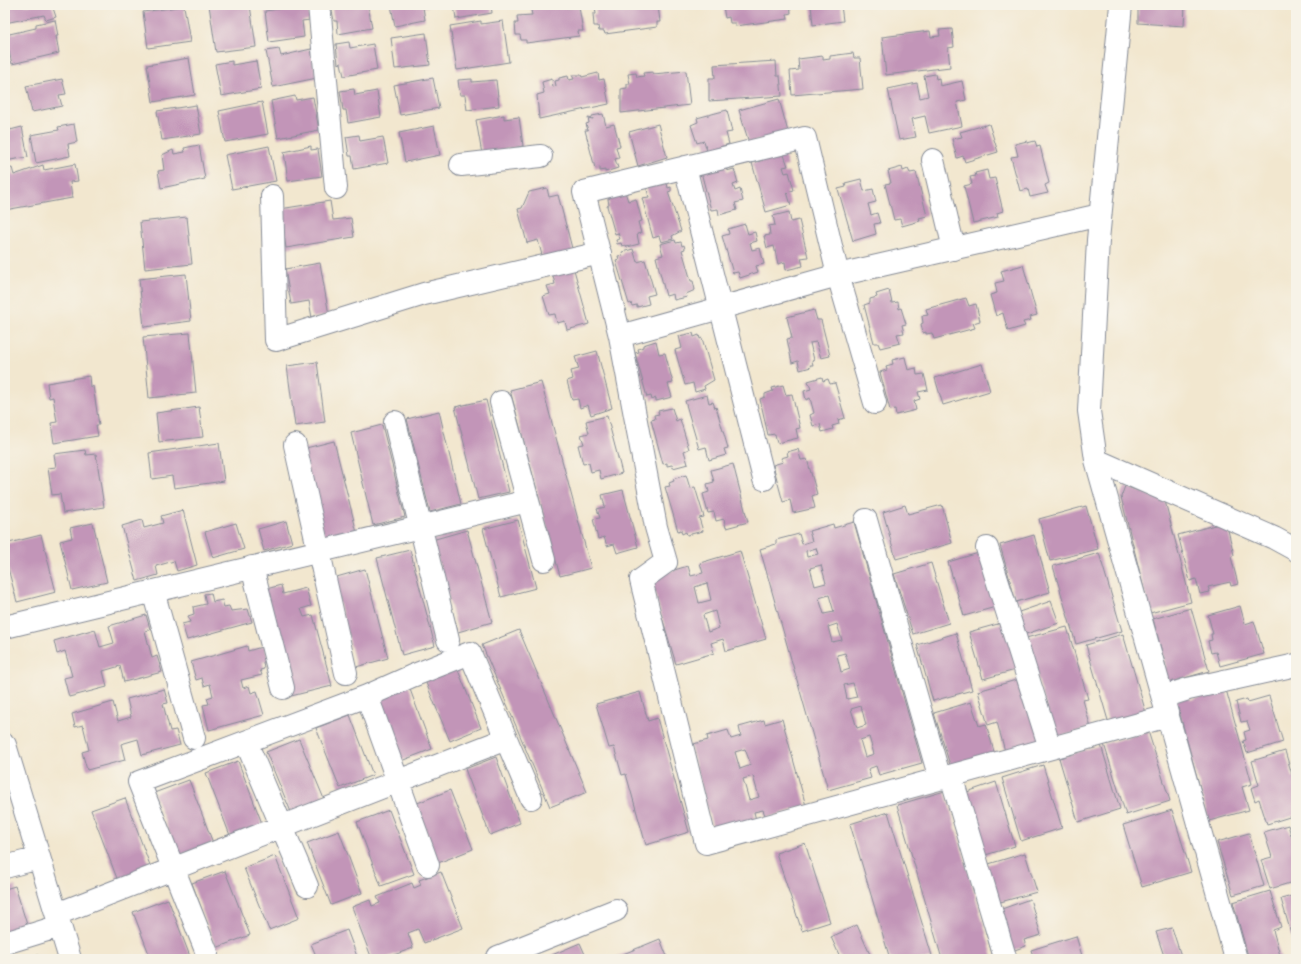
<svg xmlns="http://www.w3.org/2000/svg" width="1301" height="964" viewBox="0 0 1301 964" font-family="'Gentium Book Plus',serif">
	<rect width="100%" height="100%" fill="#f7f3e8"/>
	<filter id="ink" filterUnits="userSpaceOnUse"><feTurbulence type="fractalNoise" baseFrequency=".025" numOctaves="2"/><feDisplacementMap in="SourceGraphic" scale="8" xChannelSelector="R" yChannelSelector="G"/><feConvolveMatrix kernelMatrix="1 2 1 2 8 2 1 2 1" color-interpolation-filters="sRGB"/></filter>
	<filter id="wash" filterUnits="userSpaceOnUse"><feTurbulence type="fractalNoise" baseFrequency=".012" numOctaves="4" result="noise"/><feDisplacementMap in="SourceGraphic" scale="16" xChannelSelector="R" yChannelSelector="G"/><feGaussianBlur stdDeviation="0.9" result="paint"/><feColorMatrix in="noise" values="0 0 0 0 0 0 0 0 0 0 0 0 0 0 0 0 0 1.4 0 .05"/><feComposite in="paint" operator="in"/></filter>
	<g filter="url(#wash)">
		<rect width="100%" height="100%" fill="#f2e7cf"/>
		<g id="blocks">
			<path fill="#c295b8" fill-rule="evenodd" d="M5,5H52L56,17L46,20L44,15L5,23Z
				M209,5H250L256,47L216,52Z
				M290,5H307L310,20L302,21L304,37L269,42L265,11L291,7Z
				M331,5H368L372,28L338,34L337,21H334Z
				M391,5H431V6L423,7L425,20L395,26Z
				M454,5H491L492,13L456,19Z
				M530,5H566L567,8L579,7L583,31H578L579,36L526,43V40H521L520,35H516L515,23H518L517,16L532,15Z
				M610,5H658L660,22H657V27L605,34L604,31H599L598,26H594L593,14H596L595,7Z
				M726,5H790L791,13L787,14L788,19L735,26V23H730L729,17L725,18L723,6Z
				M811,5H841L843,21L813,25Z
				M1138,5H1185L1184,26L1138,23Z
				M184,6L190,42L148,48L143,12Z
				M55,20L58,36H56L59,53L12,64L5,35L36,28V24Z
				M481,21V24L503,21L509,62L457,70L450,26Z
				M952,29L954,47L948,48L950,67L886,75L882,37L930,31L931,37L940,36L939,30Z
				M426,33L430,65L395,69L391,38Z
				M349,42L350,48L373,44L377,70L344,76L341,63L338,64L336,44Z
				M279,49L281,56L311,49L317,78L273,87L266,51Z
				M853,53L854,58H860L863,89L792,95L790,71L799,70L798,59L823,56V60L830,59V56Z
				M189,58L195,95L153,102L147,65Z
				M232,61V65L256,61L261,89L221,96L215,64Z
				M776,61L777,76H780L782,96L709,101V78H715L714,65Z
				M686,71L690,105L621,113V89L627,88V84H630L628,74L636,73L637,77L644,76L643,73L653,72V74Z
				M598,73L599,80L604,79L609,104L539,119L537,95L544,93L542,82L552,79L553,87L556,86L555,81L559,80V78L568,76L569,80L574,79L572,75H581L582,77Z
				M935,74L936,79L939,78L940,86L962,81L966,100L957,102L962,126L929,133L925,116L912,119L916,137L899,140L888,89L917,83L920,98L928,96L924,76Z
				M433,78L439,108L400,115L394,85Z
				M62,79L66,94L59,95L62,106L32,112L26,86Z
				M472,79V82L496,80L499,106L467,110L465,95H460L458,80Z
				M354,89L355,95L377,91L381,117L348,123L346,110H343L340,91Z
				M295,96L296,100L313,97L319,130L278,138L271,101Z
				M779,99L788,132L749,143L739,110Z
				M262,102L268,134L225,142L219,111Z
				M196,105L201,134L162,140L157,111Z
				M727,110L732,132L726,133L729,144L707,151L704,141L697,143L691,125L698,122L697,118Z
				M603,114L606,126L614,124L620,146L616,147L619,158L615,159L618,168L605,172V170L600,171V167L595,168L585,130H588L586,124L589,123L588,118L593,119L592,116Z
				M504,115V119L519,117L523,146L482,154L476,120Z
				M9,124L10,130L22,127L28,157L5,161V125Z
				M74,124L77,142L68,144L70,156L36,163L31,135L59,130L58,127Z
				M658,124L667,157L638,166L629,132Z
				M989,124L998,152L965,162L963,156L957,158L952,139L962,137L960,132Z
				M434,126L440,155L405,162L399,133Z
				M359,135L360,141L383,137L388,163L354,169L352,156H349L346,137Z
				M1027,141V143L1035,141L1037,147L1040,146L1049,183L1045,185L1048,193L1030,197L1028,189L1020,191L1011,157L1018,156L1015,144Z
				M199,145L205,179L161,188L158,171L164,170L162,155L173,150L174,154L185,152L184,148Z
				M269,146L276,181L232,189L225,155Z
				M311,146V150L318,149L322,176L288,181L284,152Z
				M778,151L779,156L784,155L788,166L783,167L785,173L789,172L794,190L787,192L791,205L766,212L752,163L760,161L758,152Z
				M724,158L727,171L734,169L738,183L733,185L735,191L740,189L743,201L735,203L737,210L719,215L718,209L711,210L701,172Z
				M75,164L78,181L70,182L72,198L5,210V169L12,168L14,175L43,165L44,170Z
				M902,167L903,171L908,169L910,173L916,172L927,216L919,218L920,221L902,226L900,219L894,220L885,184L891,183L888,171Z
				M987,170L989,179L995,178L1003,211L997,213L998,217L973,223L964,186L972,184L970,177L976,176L975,173Z
				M861,179L864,191L873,189L876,202L868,204L871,215L877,213L880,223L874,224L876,234L853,241L838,189L846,187L845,183Z
				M661,182L662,185L667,183L668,188L671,187V191L668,192L681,231L672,236L673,239L661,242L659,236L653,238L642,198L649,197L646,186Z
				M547,188L549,197L558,195L573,252L543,259L538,240L527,243L518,209L522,208L529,192Z
				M625,192L628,201L636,199L642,221L638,222L641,233L637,234L639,244L627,247L626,245L622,246L621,243L617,244L616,240L620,239L618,233L615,234L607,206L609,205L608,199L610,198V196Z
				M330,201L333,220L351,218L354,237L286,248L280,209Z
				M789,212L791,222L799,220L808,257L801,258L803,266L786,270L785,262L778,264L774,246L767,248L764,236L770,235L769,226L775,225L773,216Z
				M187,217L192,264L145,269L140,222Z
				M745,224L748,234L755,232L757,241L750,243L752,250L760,248L764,264L756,266L758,272L740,278L738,272L733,273L722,236L729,234L728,229Z
				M675,240L676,243L681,242L682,246L684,245L685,249L682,250L691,281H693L695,290L686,294L687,297L674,300L673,294L666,296L656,257L663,255L660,244Z
				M633,249L637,262L645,260L655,294L647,296L649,304L637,307V305L632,306L631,303L629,304L616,261L619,260L618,256L623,255L622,252Z
				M320,263L329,315L312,318L309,301L291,304L285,269Z
				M1023,265L1037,315L1030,317L1031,320L1023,322L1025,326L1008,331L1003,313L996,316L990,295L997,293L995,283L1004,281L1001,271Z
				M573,266L589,324L567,330L565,321L557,323L555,314L549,315L543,296L550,294L547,286L555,284L552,272Z
				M186,274L191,321L144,327L139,279Z
				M889,290L892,303L898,302L899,309L901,308L906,324L902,325L904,333L897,334L900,343L880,348L878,343H874L864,305L870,303V299L877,297L876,294Z
				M966,298L969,306L976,304L980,321L973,323L975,328L934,339L932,333L926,334V332L923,333L921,324L923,323L922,316L928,315L926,309Z
				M814,310L817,320H821L830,356L821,358L816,342L810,343L814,360L812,361L813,365H810L811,367L800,370L798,361L792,363L787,339L792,338L787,317Z
				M190,333L196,393L149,398L143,337Z
				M693,333L694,337L699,335L700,339L702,338L714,380L704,386L705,389L695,392L693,383L685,385L675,350L682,348L679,336Z
				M656,341L659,354L665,353L673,383L668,384L672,397L656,401V398L652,400L651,396L647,397L635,353L639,352L638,349L643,347V345Z
				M597,351L612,408L591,415L588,405L580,408L578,399L572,400L567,381L573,379L571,371L579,369L575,357Z
				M905,357L908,370L916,368L917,375L924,374L928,390L918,392L920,399L914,401L916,410L896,415L895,409L890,410L880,372L887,370L886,366L893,364L892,360Z
				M317,362L325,422L295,426L287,366Z
				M982,364L990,391L943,405L935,378Z
				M89,376L90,387L93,386L99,425H96L98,436L54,443L51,423L57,422L53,397L49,398L47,383Z
				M822,377L823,381L828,379L830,384L835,383L845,418L838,420L839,424L832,426L833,429L822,432L820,424L813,426L810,415L814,413L810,398L806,400L804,391L811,389L808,381Z
				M541,382L591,568L560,576L510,390Z
				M783,385L786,395L792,394L800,428L796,429L798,438L777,443L775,434L768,435L760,399L765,397V394L773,391L772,388Z
				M707,395L709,403L713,402L715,408L716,407L728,448L724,449L726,455L709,460L706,447L699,449L685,401Z
				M486,400L509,492L478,499L455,407Z
				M199,407L203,437L159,442L156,413Z
				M672,408L676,421L680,419L689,449L684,451L688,464L673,468L672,465L667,466V463L663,464L651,420L655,419L654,415L659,414L658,411Z
				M439,411L461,504L430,512L407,419Z
				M607,416L622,473L601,479L599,470L591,472L589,463L583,464L578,445L584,444L581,435L589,433L586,421Z
				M382,425L405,517L373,525L351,433Z
				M334,441L357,533L325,541L302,449Z
				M219,443L224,481L174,488L172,476L152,479L149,453Z
				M798,449L801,460L807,459L817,494L812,496L815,508L793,513L790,500L783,502L773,465L783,462L781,458L788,456L787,452Z
				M85,450L86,455L96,454L104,507L63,513L60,494L52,495L48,468L56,467L54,454Z
				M733,464L748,522L726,528L724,519L716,521L714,512L708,513L703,494L709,492L707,484L714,482L711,470Z
				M686,475L690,488L695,487L704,517L699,518L703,531L687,535L686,532L682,534L681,530L678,531L665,487L670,486L669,483L674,481L673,479Z
				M1125,486L1165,501L1191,602L1150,613L1121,497Z
				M623,490L638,547L617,553L614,544L607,546L604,537L598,539L593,519L600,518L597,509L605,507L602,495Z
				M905,505L908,514L942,505L952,543L896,559L883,512Z
				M1086,506L1098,549L1050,561L1039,519Z
				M183,510L197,565L177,571L174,561L156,566L158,575L137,581L122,526L142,520L144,528L163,523L161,516Z
				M518,520L536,588L501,597L483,529Z
				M286,521L292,543L264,551L258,529Z
				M854,522L922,763L879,775L876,766L868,769L871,778L828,790L760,549L776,544V540L799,534L802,544L812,541L809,531L833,524L834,528ZM816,548L818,554L807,557L806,551ZM821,565L826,583L815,586L810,568ZM829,595L834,612L824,614L819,598ZM837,624L842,640L832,642L828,627ZM845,653L850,669L841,672L837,655ZM853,683L857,697L847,699L844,685ZM861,706L866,725L857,728L851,709ZM869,737L874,754L865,757L860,740Z
				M1226,522L1234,555L1231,557L1238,584L1231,586L1230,582L1208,587L1210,592L1200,594L1196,579L1190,581L1178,535Z
				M93,523L107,582L72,590L60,541L72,538L70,528Z
				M236,523L244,549L213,558L205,532Z
				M467,530L492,622L458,632L432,540Z
				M41,535L56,592L17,602L5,557V544Z
				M1034,535L1050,592L1016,602L1000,545Z
				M410,550L435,646L402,655L377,558Z
				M740,551L766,639L726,651L723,639L711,643L714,653L676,664L650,577L688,566L691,576L703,573L700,563ZM707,583L711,600L699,603L695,587ZM715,611L719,628L708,632L703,615Z
				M982,552L999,606L964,616L948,562Z
				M1099,553L1122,631L1076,644L1053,566Z
				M931,563L949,623L913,634L894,574Z
				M365,569L388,658L356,667L333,578Z
				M281,585L283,594L306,588L311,606L301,609L304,617L313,615L332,686L291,696L263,590Z
				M211,593L213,602L222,600L224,607L229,606L231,611L248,609L252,622L187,640L182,624L190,622L188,616L194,614L193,607L206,604L204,594Z
				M1051,601L1059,623L1026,634L1019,612Z
				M1240,606L1245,624L1254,621L1264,654L1220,666L1216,652L1211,653L1208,641L1212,640L1211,634H1213L1208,615Z
				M1191,608L1209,671L1167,683L1163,668L1166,667L1153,619Z
				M146,615L150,629L145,631L152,658L157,656L162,672L124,682L120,666L103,671L107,687L69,697L64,678L72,676L65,651L57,654L54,641L95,629L100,647L114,643L109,626Z
				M1005,622L1019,669L983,679L969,632Z
				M1067,627L1088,699L1083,700L1091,728L1055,738L1026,638Z
				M519,630L587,792L550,807L482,645Z
				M956,633L972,690L933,701L917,645Z
				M1123,634L1146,713L1109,724L1086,645Z
				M247,646L248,651L265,646L269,660L263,662L264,669L260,670L262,675L241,680L243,688L249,686L251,693L257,691L264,715L209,730L203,705L209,704L207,698L213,696L210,684L204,686L202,678L196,680L191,662Z
				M456,665L481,728L450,741L424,678Z
				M1023,678L1042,745L1006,755L997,722L988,725L978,691Z
				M408,684L432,749L401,761L376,696Z
				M1225,686L1252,784L1242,787L1249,810L1209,821L1176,700L1189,696L1190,700L1201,697Z
				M164,689L168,703L163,704L170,731L176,730L180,745L142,755L138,739L121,744L125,760L87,770L82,752L89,750L83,725L75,727L72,714L113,702L118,721L131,717L127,699Z
				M640,692L648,721L657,718L689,832L646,845L626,774L622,775L614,747L609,748L596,704Z
				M1269,696L1283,742L1247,753L1243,741L1246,740L1244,732L1250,730L1247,721L1241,722L1236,702L1247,699L1248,702Z
				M971,702L979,726L986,724L995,755L951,768L934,713Z
				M350,715L373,775L340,788L316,728Z
				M782,719L806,806L766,818L763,810L754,812L756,820L714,832L690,745L708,740L707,736L728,730L731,739L741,736L739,727L764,720L765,724ZM745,749L751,765L740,769L735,752ZM753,776L759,797L749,800L743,779Z
				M1148,731L1170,801L1126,815L1104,744Z
				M299,739L324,799L291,812L266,752Z
				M1101,745L1120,809L1078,822L1059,758Z
				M1285,751L1293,778L1296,777V815L1267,824L1259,799L1255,801L1251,788L1259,785L1252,761Z
				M496,757L520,823L490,835L465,769Z
				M238,761L263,826L231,838L206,773Z
				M1043,765L1062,828L1021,841L1002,778Z
				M189,780L213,843L178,856L154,793Z
				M996,782L1015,846L982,856L964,793Z
				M450,790L473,849L438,863L415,804Z
				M945,791L993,957L987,959H942L897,805Z
				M125,798L151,868L118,881L91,810Z
				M389,810L414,874L381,886L357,822Z
				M1172,810L1191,872L1142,887L1123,825Z
				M888,812L933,959H890L850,824Z
				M1288,825L1296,851V881L1270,889L1261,860L1272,857L1264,832Z
				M339,831L362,893L331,905L307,843Z
				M1249,833L1264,886L1233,895L1217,842Z
				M805,843L830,922L802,931L776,853Z
				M1025,853L1037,892L993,904L982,866Z
				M275,856L299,918L269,930L244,868Z
				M225,871L250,935L216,948L192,883Z
				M441,872L463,928L424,943L418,929L408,933L413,948L383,959H372L352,907L370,900L372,906L380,903L377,897L412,883L414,888L421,885L419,880Z
				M15,886L28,928L5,936V889Z
				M1270,891L1281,927L1273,930L1281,959H1254L1253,955L1248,956L1233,902Z
				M1296,895V950L1281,899Z
				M168,899L191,959H151L133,912Z
				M1030,899L1041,935L1024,940L1026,946L1009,952L996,911Z
				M857,925L872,959H841L831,937Z
				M1172,928L1182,959H1165L1156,932Z
				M347,930L358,959H314L317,958L311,944Z
				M1076,936L1083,959H1034L1031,950Z
				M660,939L668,959H611Z
				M580,943L587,959H554L552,955Z
				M38,955L39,959H26Z"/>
		</g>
	</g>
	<g filter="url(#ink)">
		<use href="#blocks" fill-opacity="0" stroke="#868b96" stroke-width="1"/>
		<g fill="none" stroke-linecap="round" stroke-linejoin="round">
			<defs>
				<path id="street" d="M319,5L336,188
					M1121,5L1098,240L1089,411L1096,460L1274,538L1296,550
					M933,160L954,249
					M461,165L541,156
					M685,167L764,479
					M272,196L276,340L424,294L600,253
					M620,336L838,275L1100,215
					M501,402L544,560
					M875,403L838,275L805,138L584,192L620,336L656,527L666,562L641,580L706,843L1168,716
					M395,422L448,640
					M295,445L346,673
					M1096,460L1236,959
					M866,520L940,779
					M987,548L1050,748
					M252,567L283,688
					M153,591L194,738
					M5,627L528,501
					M367,696L428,865
					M1163,697L1188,689L1296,665
					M246,742L307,886
					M5,745L70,959
					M951,776L1005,957
					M5,867L39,858
					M57,914L506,739
					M5,943L60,926
					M207,953L139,782L367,696L412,676L470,653L531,798
					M498,957L616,910"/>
			</defs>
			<use href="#street" stroke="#868b96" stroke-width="24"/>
			<use href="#street" stroke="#fff" stroke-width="22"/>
		</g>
	</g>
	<rect width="1301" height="964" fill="none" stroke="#f7f3e8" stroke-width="20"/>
</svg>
